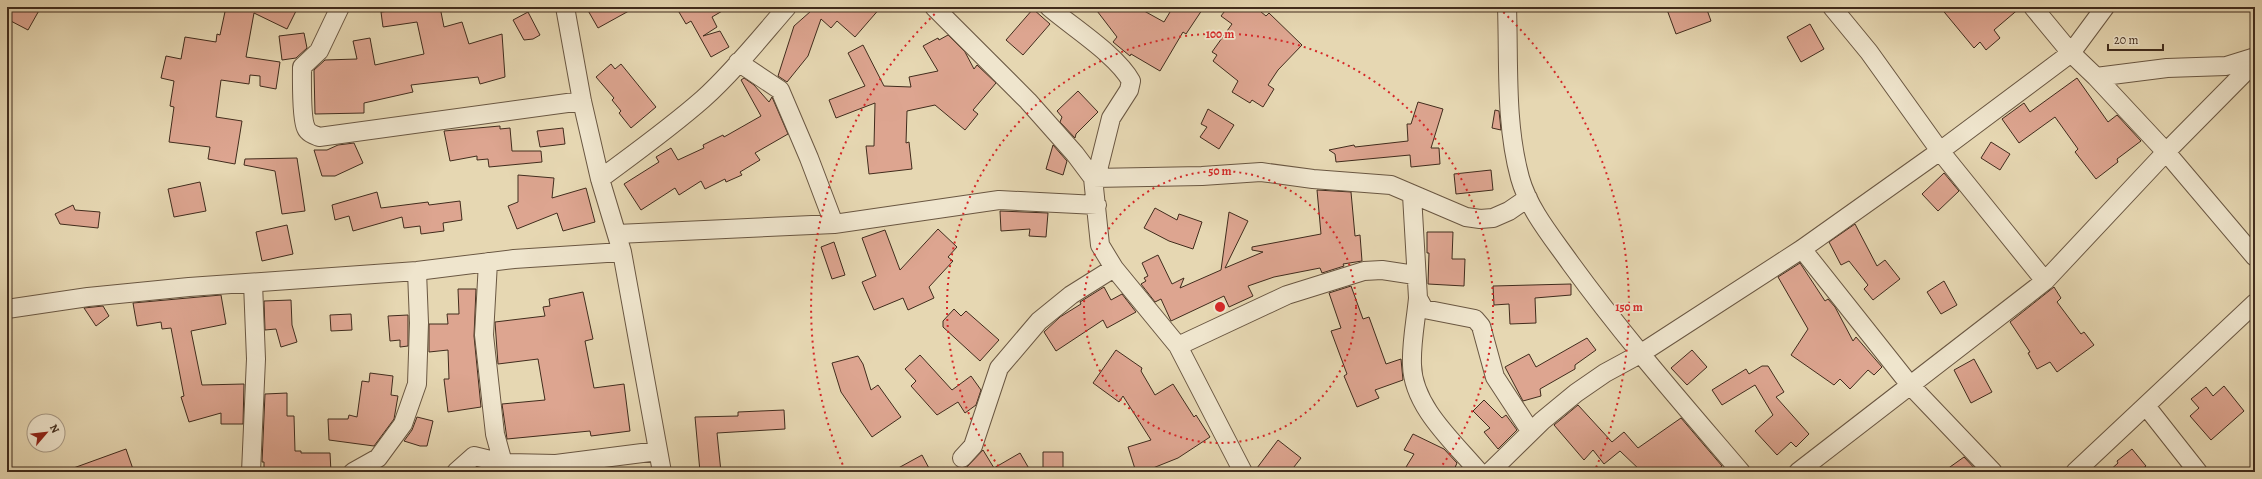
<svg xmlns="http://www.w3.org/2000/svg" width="2262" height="479" viewBox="0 0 2262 479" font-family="Alegreya,serif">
	<rect width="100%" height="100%" fill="#e6d7b2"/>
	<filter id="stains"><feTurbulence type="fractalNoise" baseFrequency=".005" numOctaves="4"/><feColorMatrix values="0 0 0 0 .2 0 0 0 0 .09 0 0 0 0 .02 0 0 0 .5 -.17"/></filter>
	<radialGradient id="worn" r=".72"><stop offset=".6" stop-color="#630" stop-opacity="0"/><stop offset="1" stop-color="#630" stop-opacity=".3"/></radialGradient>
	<path fill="#dda590" stroke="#412c1d" d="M7,7H41L28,30L7,19Z
		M226,7H298L287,29L254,13L246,57L280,62L276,89L260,86V76L250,75L249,84L221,80L216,117L242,121L235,164L208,159L210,147L169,142L174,107L170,106L174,81L161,78L166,56L181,59L185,37L216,42L217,34L220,35Z
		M421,7H440L444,27L462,22L469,44L502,34L505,77L480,84L478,77L411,85L413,92L364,103V113L315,114L314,70L325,60L357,59L353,41L370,38L375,65L424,54L417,22L383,27L381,12Z
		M586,7H636L598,28Z
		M676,7H729L712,17L717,27L703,36L720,31L729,47L711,57L691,21L686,24Z
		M806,7H881L855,37L837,21L831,28L821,19L808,56L787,82L778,76L794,26L811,11Z
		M1094,7H1137L1164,22L1173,7H1204L1186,34L1183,32L1160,71L1131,54L1130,56L1113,42L1117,37Z
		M1228,7H1255L1266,16L1269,13L1302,45L1278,70L1268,85L1274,89L1263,107L1252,100L1250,103L1232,92L1238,81L1213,61L1217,55L1212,52L1232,24L1221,16Z
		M1666,7H1706L1711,21L1676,34Z
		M1940,7H2021L1994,30L2000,38L1986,50L1980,42L1974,48Z
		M1033,9L1050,24L1023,55L1006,40Z
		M528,12L540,35L533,39L524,40L513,20Z
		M1810,24L1824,49L1801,62L1787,37Z
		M304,33L307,48L296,58L282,60L279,36Z
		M948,35L965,52L974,69L977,65L996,83L973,110L978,114L965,130L935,105L907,111L906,143L909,142L912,169L869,174L866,146H874L875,103L836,118L829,100L865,86L848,53L863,45L884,86L911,87L909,77L938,71L923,46L938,38L939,40Z
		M611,64L615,69L621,64L656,107L631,128L619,113L621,111L612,100L614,98L596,77Z
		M744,78L754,85L769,102L772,97L788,134L755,153L760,160L740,172L742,175L726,182L725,179L705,189L701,181L679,195L675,188L641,210L624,184L659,162L656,157L671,148L678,160L704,148L703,145L723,135L724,137L761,116L741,80Z
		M2077,78L2108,122L2117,115L2141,141L2117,159L2118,162L2096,179L2075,152L2078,149L2055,117L2019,143L2002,119L2024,103L2030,112Z
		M1078,91L1098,112L1076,134L1075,138L1060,122L1062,117L1057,111Z
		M1418,102L1443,109L1431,148H1439L1440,164L1411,167L1410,155L1336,162L1335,154L1329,150L1354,145L1355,147L1408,141L1407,124H1411Z
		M1208,109L1234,125L1219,149L1200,137L1207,127L1201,124Z
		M1495,110L1499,111L1501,130L1492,128Z
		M500,126V129L510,128L512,151H541L542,162L489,167L488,159L477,160V156L450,161L444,131Z
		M563,128L565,144L540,147L537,131Z
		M1991,142L2010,154L2000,170L1981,158Z
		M354,143L363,163L335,176H322L314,150H327L338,145Z
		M1053,145L1067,161L1063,175L1046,169Z
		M297,158L305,211L282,214L275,171L244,165L245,159Z
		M1491,170L1493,190L1456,194L1454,174Z
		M1944,173L1959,191L1938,211L1922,194Z
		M518,175L554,178L552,198L586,188L595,222L563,231L557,213L517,229L508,206L518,202Z
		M200,182L206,211L174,217L168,189Z
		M1317,190L1351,192L1355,236L1360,235L1362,261L1343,264L1344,266L1322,273L1320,268L1274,277L1248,286L1253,296L1229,307L1224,296L1171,321L1161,299L1155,302L1141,284L1146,281L1144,278L1148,276L1142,263L1158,255L1172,284L1184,278L1180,288L1221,270L1229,212L1248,221L1225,268L1263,252L1252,250V247L1321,234Z
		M377,192L381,208L428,202L429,205L460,201L462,220L443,223L444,231L421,234L420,226L404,228L402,217L353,231L349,216L335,220L332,205Z
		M73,205L75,210L100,212L98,228L60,224L55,214Z
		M1155,208L1177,220L1179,214L1202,222L1193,249L1169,241L1144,228Z
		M1000,211L1048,213L1046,237L1029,236L1030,229L1001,231Z
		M1855,224L1877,266L1885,260L1900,279L1873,300L1864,289L1868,285L1849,261L1841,265L1829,242Z
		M287,225L293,254L262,261L256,232Z
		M938,229L957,247L948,257L953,261L929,287L934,298L908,310L903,298L874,310L862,282L876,276L862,238L885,230L900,270Z
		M1427,232H1453L1452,259H1465L1464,286L1428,284L1429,253H1427Z
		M834,242L845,275L832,279L821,247Z
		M1800,263L1825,301L1828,299L1835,307L1853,341L1856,337L1882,367L1874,375L1868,370L1850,389L1840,379L1834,385L1791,355L1808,329L1778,277Z
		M1944,281L1957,305L1941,314L1927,292Z
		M1571,284V295L1535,298L1536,323L1510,324L1509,304L1494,305L1493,286Z
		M1351,286L1363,319L1369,317L1386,364L1401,359L1403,380L1375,390L1379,398L1357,407L1344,376L1347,374L1331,331L1341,328L1329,293Z
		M1104,287L1111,300L1122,294L1136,312L1107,328L1103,320L1056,351L1044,332L1060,317L1081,304L1080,302Z
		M2054,287L2061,298L2057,302L2081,334L2084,332L2094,345L2057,372L2050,362L2037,369L2028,353L2030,352L2010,322Z
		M458,289H476L474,336L481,407L448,412L444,379H449L448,350L429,352V324H448L447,314H459Z
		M583,292L593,339L585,341L594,388L624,384L630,431L591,436L590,431L507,439L502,404L545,400L538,359L498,364L495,322L545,316L543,307L550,306L549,299Z
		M221,295L226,324L191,331L202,385L244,384L243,424H221V413L189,422L181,397L184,396L171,328L162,329L161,322L137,326L133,303Z
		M291,300L292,325L297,342L281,347L276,329L265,330L264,301Z
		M103,306L109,316L96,326L84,308Z
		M954,309L961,316L966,311L999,340L980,361L943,327V321Z
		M351,314L352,330L331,331L330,315Z
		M408,315V346L400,347V340L390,341L388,316Z
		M1587,338L1596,350L1575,365V369L1540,389L1541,396L1523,401L1505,367L1529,354L1536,367Z
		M1116,350L1142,368L1141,371L1155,395L1173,384L1194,417L1196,415L1210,437L1178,458L1143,472H1136L1128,447L1151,440L1123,396L1119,402L1093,383Z
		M1692,350L1707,367L1687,385L1671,368Z
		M920,355L952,390L971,376L981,390L976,405L965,413L958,402L937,415L911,386L916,381L905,369Z
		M858,356L863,364L871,390L878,385L901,417L872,437L841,392L832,363Z
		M1974,359L1992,392L1971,403L1954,370Z
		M1762,366H1768L1784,392L1776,397L1809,434L1796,447L1791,442L1777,455L1755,431L1773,415L1755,385L1722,405L1712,390L1746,369L1749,374Z
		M370,373L393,376L391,395L398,396L394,419L374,446L329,440L328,419H348L349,415L357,417L362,381L369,382Z
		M2224,386L2244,411L2211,440L2190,416L2199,408L2191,399L2206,387L2213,396Z
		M287,393V416H294L295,451H301V453H330L331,472H264V462H262L265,394Z
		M1484,400L1502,418L1506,415L1517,430L1498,449L1484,432L1490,428L1473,411Z
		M1578,405L1612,442L1624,432L1638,448L1681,418L1722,466L1714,472H1642L1620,451L1604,464L1593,450L1584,460L1554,425Z
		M784,410L785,429L717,433L721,472H700L695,417L738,416V412Z
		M417,417L433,421L427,446H420L404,441L412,430Z
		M1413,434L1444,449L1457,463L1453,472H1403L1414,454L1404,450Z
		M1278,440L1301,458L1290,472H1254Z
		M126,449L134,472H68V470Z
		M2132,449L2146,466L2138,472H2108L2118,463L2117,461Z
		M983,450L994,468L1020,453L1031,472H949L957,467L966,468Z
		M1043,452H1063V472H1043Z
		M922,455L931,472H891Z
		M1964,457L1978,472H1943Z"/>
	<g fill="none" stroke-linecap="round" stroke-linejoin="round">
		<defs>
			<path id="minor" d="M340,7L319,51L302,67C302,80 301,118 306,128C308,133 314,135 319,137L582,101
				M565,7L582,101L600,179L622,252L662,472
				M934,7L1028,101L1075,154L1093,178L1100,245L1114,268L1178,346L1243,472
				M1049,7C1072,27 1117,55 1131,81L1129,90L1111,118L1096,178
				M1507,7C1509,64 1505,123 1520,178C1529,210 1552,237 1571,264C1624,337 1683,404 1741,472
				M1832,7L1869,52L1940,151L2045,281
				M2033,7L2071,53L2096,77L2166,152L2255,257
				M738,62L780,90L809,158L834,224
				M2096,77L2167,68L2226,66L2255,57
				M1093,178L1202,176L1261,172L1313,179L1391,185L1466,217L1480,219L1493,218L1509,211L1528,198
				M600,179C635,153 670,128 703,99C734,71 760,38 787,7
				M1412,195L1418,298L1424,309L1475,319L1481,326L1495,377L1531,432
				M617,234L834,224L999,200L1097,205
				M1802,249L1910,385L1993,472
				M488,262L484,335L495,434L503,463
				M1418,298C1416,320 1411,343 1412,365C1413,407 1454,442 1479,472
				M7,309L88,297L189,287L417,271L514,259L622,252
				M1178,346L1287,295L1364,271L1382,270L1415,275
				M2146,406L2198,472
				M962,458L973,446L999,368L1039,321L1071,295L1114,268
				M251,472L256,359L253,283
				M353,472L378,458L403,424L417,384L419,323L417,271
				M456,472L474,456L503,463L556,464L658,451
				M1490,472L1542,421L1576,393L1605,373L1640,354L1802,249L1940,151L2071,53L2105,7
				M1798,472L2045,281L2166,152L2255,62
				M2075,472L2255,303"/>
		</defs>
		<use href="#minor" stroke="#6a5742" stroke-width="20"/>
		<use href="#minor" stroke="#efe5cd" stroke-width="18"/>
	</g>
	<g fill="none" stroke="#d62828" stroke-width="2" stroke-dasharray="2 4">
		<circle cx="1220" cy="307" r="136"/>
		<path d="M1002 471A273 273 0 1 1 1438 471"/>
		<path d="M845 470A409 409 0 0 1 941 8M1499 8A409 409 0 0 1 1595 470"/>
	</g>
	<circle cx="1220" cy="307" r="6" fill="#d62828" stroke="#efe5cd" stroke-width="2"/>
	<g font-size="12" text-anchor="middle" font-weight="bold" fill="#d62828" stroke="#efe5cd" stroke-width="3.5" stroke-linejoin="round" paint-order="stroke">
		<text x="1220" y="38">100 m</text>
		<text x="1220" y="175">50 m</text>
		<text x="1629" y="311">150 m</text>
	</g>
	<rect width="2262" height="479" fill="none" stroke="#e6d7b2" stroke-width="24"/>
	<rect x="8" y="8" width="2246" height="463" fill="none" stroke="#412c1d" stroke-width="2"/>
	<rect x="12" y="12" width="2238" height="455" fill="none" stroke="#412c1d"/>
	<g transform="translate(46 433) rotate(62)"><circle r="19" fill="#efe5cd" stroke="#a99b87"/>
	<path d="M0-3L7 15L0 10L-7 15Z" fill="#8f2418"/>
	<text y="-6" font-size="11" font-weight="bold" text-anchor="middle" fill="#412c1d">N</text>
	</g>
	<path d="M2108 44v6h55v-6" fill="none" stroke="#412c1d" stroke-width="2"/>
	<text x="2114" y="44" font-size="12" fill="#412c1d" stroke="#efe5cd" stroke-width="3" paint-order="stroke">20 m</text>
	<rect width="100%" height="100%" filter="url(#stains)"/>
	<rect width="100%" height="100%" fill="url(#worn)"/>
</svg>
